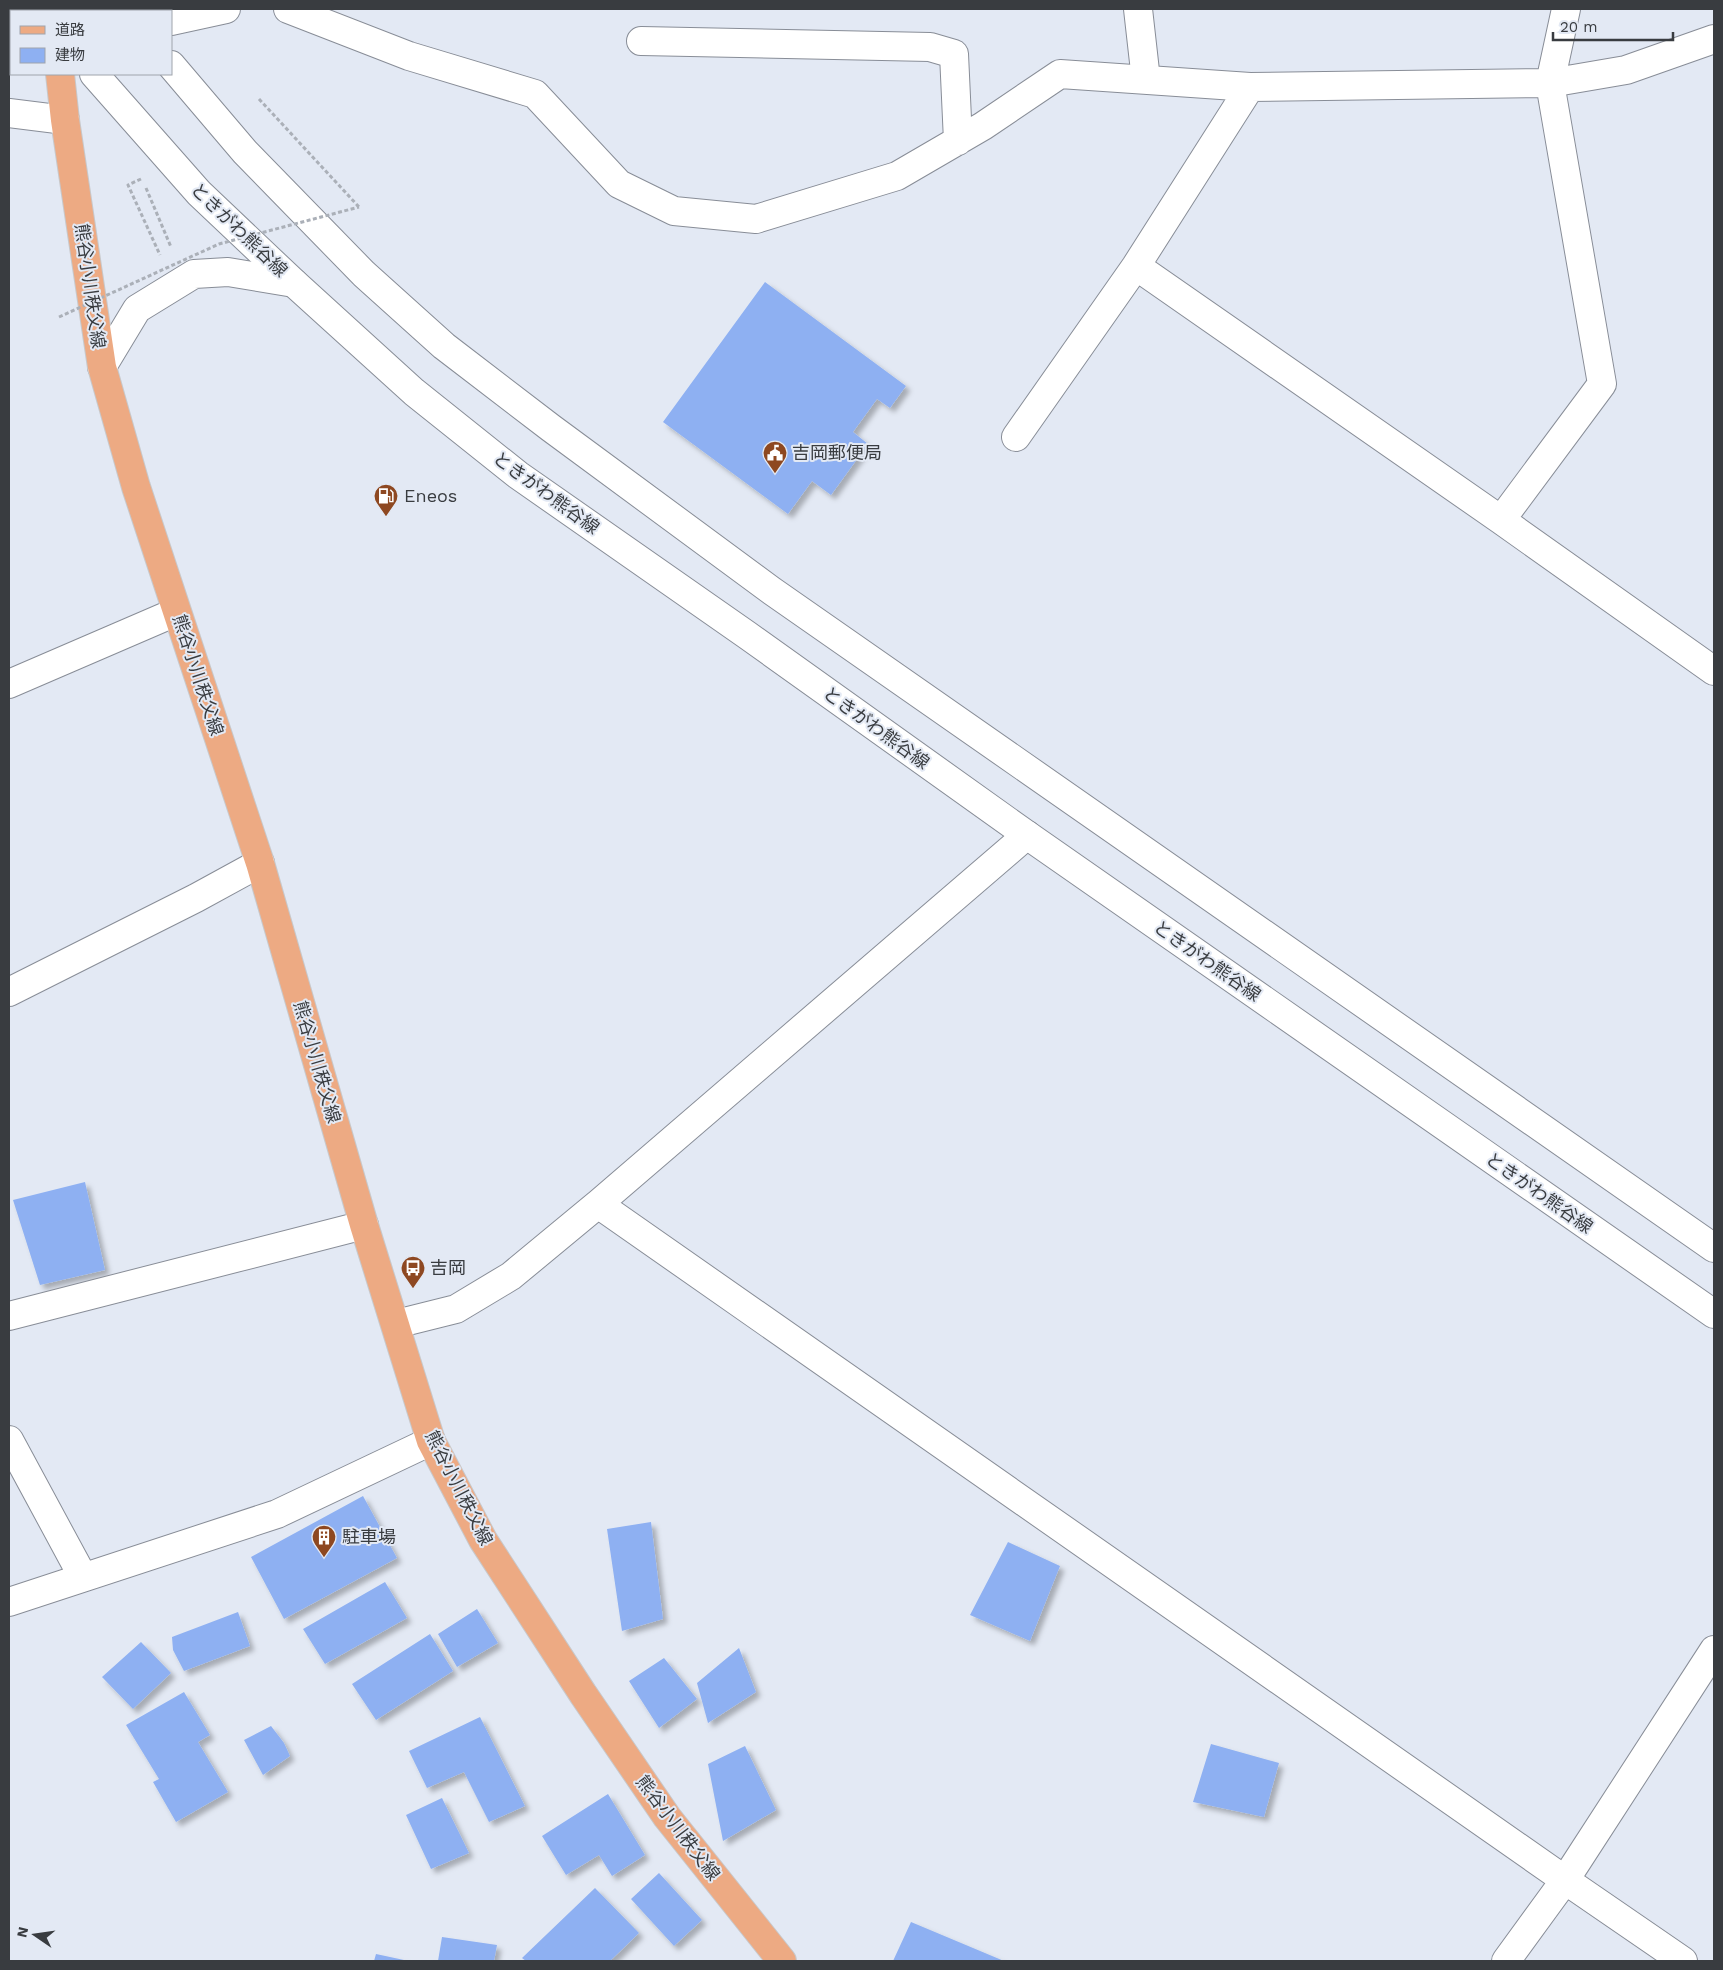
<svg xmlns="http://www.w3.org/2000/svg" width="1723" height="1970" viewBox="0 0 1723 1970" font-family="'Work Sans','Noto Sans JP',sans-serif">
	<defs>
		<filter id="shadow"><feDropShadow dx="4.5" dy="4.5" stdDeviation="2.5" flood-color="#0004"/></filter>
	</defs>
	<rect width="100%" height="100%" fill="#e3e9f4"/>
	<path fill="#8eb0f2" filter="url(#shadow)" d="M765,282L906,386L890,408L877,399L853,432L868,444L831,495L812,481L788,514L663,422Z
		M85,1182L105,1270L40,1285L13,1200Z
		M363,1496L397,1558L284,1619L251,1557Z
		M651,1522L663,1619L622,1631L607,1529Z
		M1008,1542L1060,1566L1030,1641L970,1615Z
		M385,1582L407,1618L325,1664L303,1629Z
		M477,1609L498,1643L457,1667L438,1634Z
		M238,1612L250,1646L184,1671L173,1650L172,1637Z
		M430,1634L453,1671L376,1720L352,1684Z
		M141,1642L171,1673L133,1709L102,1677Z
		M739,1648L756,1692L708,1723L697,1683Z
		M664,1658L697,1699L659,1728L629,1681Z
		M184,1692L210,1735L198,1742L228,1792L176,1822L153,1782L159,1779L126,1725Z
		M480,1717L525,1806L489,1822L464,1772L427,1788L409,1751Z
		M271,1726L284,1743L290,1756L263,1775L244,1740Z
		M1211,1744L1279,1763L1264,1817L1193,1802Z
		M745,1746L776,1810L723,1841L708,1764Z
		M608,1794L645,1855L612,1876L599,1855L566,1875L542,1836Z
		M442,1798L469,1853L431,1869L406,1815Z
		M659,1873L702,1920L674,1946L631,1899Z
		M595,1888L639,1933L610,1961H526L522,1958Z
		M911,1922L1004,1961H893Z
		M442,1937L497,1945L494,1961H438Z
		M376,1954L404,1960V1961H374Z"/>
	<g fill="none" stroke-linecap="round" stroke-linejoin="round">
		<defs>
			<path id="minor" d="M288,9L409,56L535,94L619,184L674,211L756,219L897,176L983,126L1060,74L1250,87L1550,83L1626,70L1714,39
				M1138,9L1146,80
				M171,21L226,9
				M641,41L930,47L954,54L958,141
				M9,113L65,120
				M1136,266L1501,520L1714,671
				M102,367L137,309L194,274L228,272L294,283
				M1016,437L1136,266L1250,87
				M1501,520L1602,384L1550,83L1566,9
				M9,684L176,612
				M1027,835L598,1204L1565,1880L1683,1961
				M9,992L196,898L260,863
				M9,1316L364,1225
				M396,1324L456,1309L511,1276L598,1204
				M9,1440L83,1577
				M9,1602L277,1514L431,1441
				M1506,1961L1565,1880L1714,1650"/>
			<path id="secondary" d="M124,9L126,11
				M171,65L245,152L364,274L444,346L551,428L772,591L1714,1248
				M94,74L199,193L294,283L414,392L518,475L747,635L1027,835L1714,1314"/>
			<path id="primary" d="M42,9L44,11
				M60,74L65,120L102,367L136,487L260,863L364,1225L431,1441L483,1540L583,1694L667,1817L782,1961"/>
		</defs>
		<use href="#minor" stroke="#888d97" stroke-width="30"/>
		<use href="#secondary" stroke="#888d97" stroke-width="30"/>
		<use href="#primary" stroke="#c8c8ca" stroke-width="30"/>
		<path stroke="#abb0b8" stroke-width="3" stroke-dasharray="4 2.5" stroke-linecap="butt" d="M259,99L359,207
			M141,179L128,185L160,255
			M146,188L171,247"/>
		<use href="#minor" stroke="#fff" stroke-width="28"/>
		<use href="#secondary" stroke="#fff" stroke-width="28"/>
		<use href="#primary" stroke="#edaa83" stroke-width="28"/>
		<path stroke="#abb0b8" stroke-width="3" stroke-dasharray="4 2.5" stroke-linecap="butt" d="M59,317L219,244L359,207"/>
	</g>
	<defs>
		<symbol id="civic-pin" viewBox="-11 -11 22 30"><path d="M0 17L-7.5 6A9.5 9.5 0 1 1 7.5 6Z" fill="#8e4821" stroke="#e3e9f4"/><path d="M-.6-6.5H3V-4.5H.6V-3L4-1V1h2V6H-6V1h2V-1L-.6-3ZM-1.2 2.5V6h2.4V2.5Z" fill="#fff"/></symbol>
		<symbol id="fuel-pin" viewBox="-11 -11 22 30"><path d="M0 17L-7.5 6A9.5 9.5 0 1 1 7.5 6Z" fill="#8e4821" stroke="#e3e9f4"/><path d="M-5.5-6h7V0h2V4h1.3V-2.5L3-4.5l.8-.8L6-3V5H2.5V1h-1V6h-7ZM-4.2-4.7v3.2H.2V-4.7Z" fill="#fff"/></symbol>
		<symbol id="bus-pin" viewBox="-11 -11 22 30"><path d="M0 17L-7.5 6A9.5 9.5 0 1 1 7.5 6Z" fill="#8e4821" stroke="#e3e9f4"/><path d="M-5-6H5V4H4V6H2V4H-2V6H-4V4H-5ZM-3.5-4V0h7V-4ZM-3.5 1.2v1.5H-2V1.2ZM2 1.2v1.5H3.5V1.2Z" fill="#fff"/></symbol>
		<symbol id="building-pin" viewBox="-11 -11 22 30"><path d="M0 17L-7.5 6A9.5 9.5 0 1 1 7.5 6Z" fill="#8e4821" stroke="#e3e9f4"/><path d="M-4-6H4V6H1V3H-1V6H-4ZM-2.5-4.3h1.7v1.8h-1.7ZM.8-4.3h1.7v1.8H.8ZM-2.5-1h1.7V.8h-1.7ZM.8-1h1.7V.8H.8Z" fill="#fff"/></symbol>
	</defs>
	<g fill-rule="evenodd">
		<use href="#civic-pin" x="761" y="439" width="28" height="38"/>
		<use href="#fuel-pin" x="372" y="482" width="28" height="38"/>
		<use href="#bus-pin" x="399" y="1254" width="28" height="38"/>
		<use href="#building-pin" x="310" y="1523" width="28" height="38"/>
	</g>
	<g text-anchor="middle" stroke-width="4" stroke-linejoin="round" paint-order="stroke">
		<g font-size="18" fill="#393c40" stroke="#e3e9f4">
			<text transform="translate(239 230) rotate(44)" y="6">ときがわ熊谷線</text>
			<text transform="translate(90 286) rotate(82)" y="6">熊谷小川秩父線</text>
			<text transform="translate(546 493) rotate(36)" y="6">ときがわ熊谷線</text>
			<text transform="translate(198 675) rotate(72)" y="6">熊谷小川秩父線</text>
			<text transform="translate(876 728) rotate(36)" y="6">ときがわ熊谷線</text>
			<text transform="translate(1207 961) rotate(35)" y="6">ときがわ熊谷線</text>
			<text transform="translate(317 1062) rotate(74)" y="6">熊谷小川秩父線</text>
			<text transform="translate(1539 1193) rotate(35)" y="6">ときがわ熊谷線</text>
			<text transform="translate(459 1488) rotate(63)" y="6">熊谷小川秩父線</text>
			<text transform="translate(678 1828) rotate(53)" y="6">熊谷小川秩父線</text>
		</g>
		<g font-size="18" fill="#393c40" stroke="#e3e9f4" text-anchor="start">
			<text x="792" y="459">吉岡郵便局</text>
			<text x="404" y="502">Eneos</text>
			<text x="430" y="1274">吉岡</text>
			<text x="342" y="1543">駐車場</text>
		</g>
	</g>
	<rect width="1723" height="1970" fill="none" stroke="#393c40" stroke-width="20"/>
	<rect x="10" y="10" width="162" height="65" fill="#e3e9f4" stroke="#9fa4ac"/>
	<rect x="20" y="26" width="25" height="8" fill="#edaa83" stroke="#9fa4ac"/>
	<text x="55" y="35" font-size="15" fill="#393c40">道路</text>
	<rect x="20" y="48" width="25" height="15" fill="#8eb0f2" stroke="#9fa4ac"/>
	<text x="55" y="60" font-size="15" fill="#393c40">建物</text>
	<g transform="translate(35 1935) rotate(283)" stroke="#e3e9f4" stroke-width="4" paint-order="stroke">
	<path d="M0-4L9 19L0 12L-9 19Z" fill="#393c40"/>
	<text y="-8" font-size="14" font-weight="bold" text-anchor="middle" fill="#393c40">N</text>
	</g>
	<path d="M1553 32v8h120v-8" fill="none" stroke="#393c40" stroke-width="2.5"/>
	<text x="1560" y="32" font-size="15" fill="#393c40" stroke="#e3e9f4" stroke-width="4" paint-order="stroke">20 m</text>
</svg>
